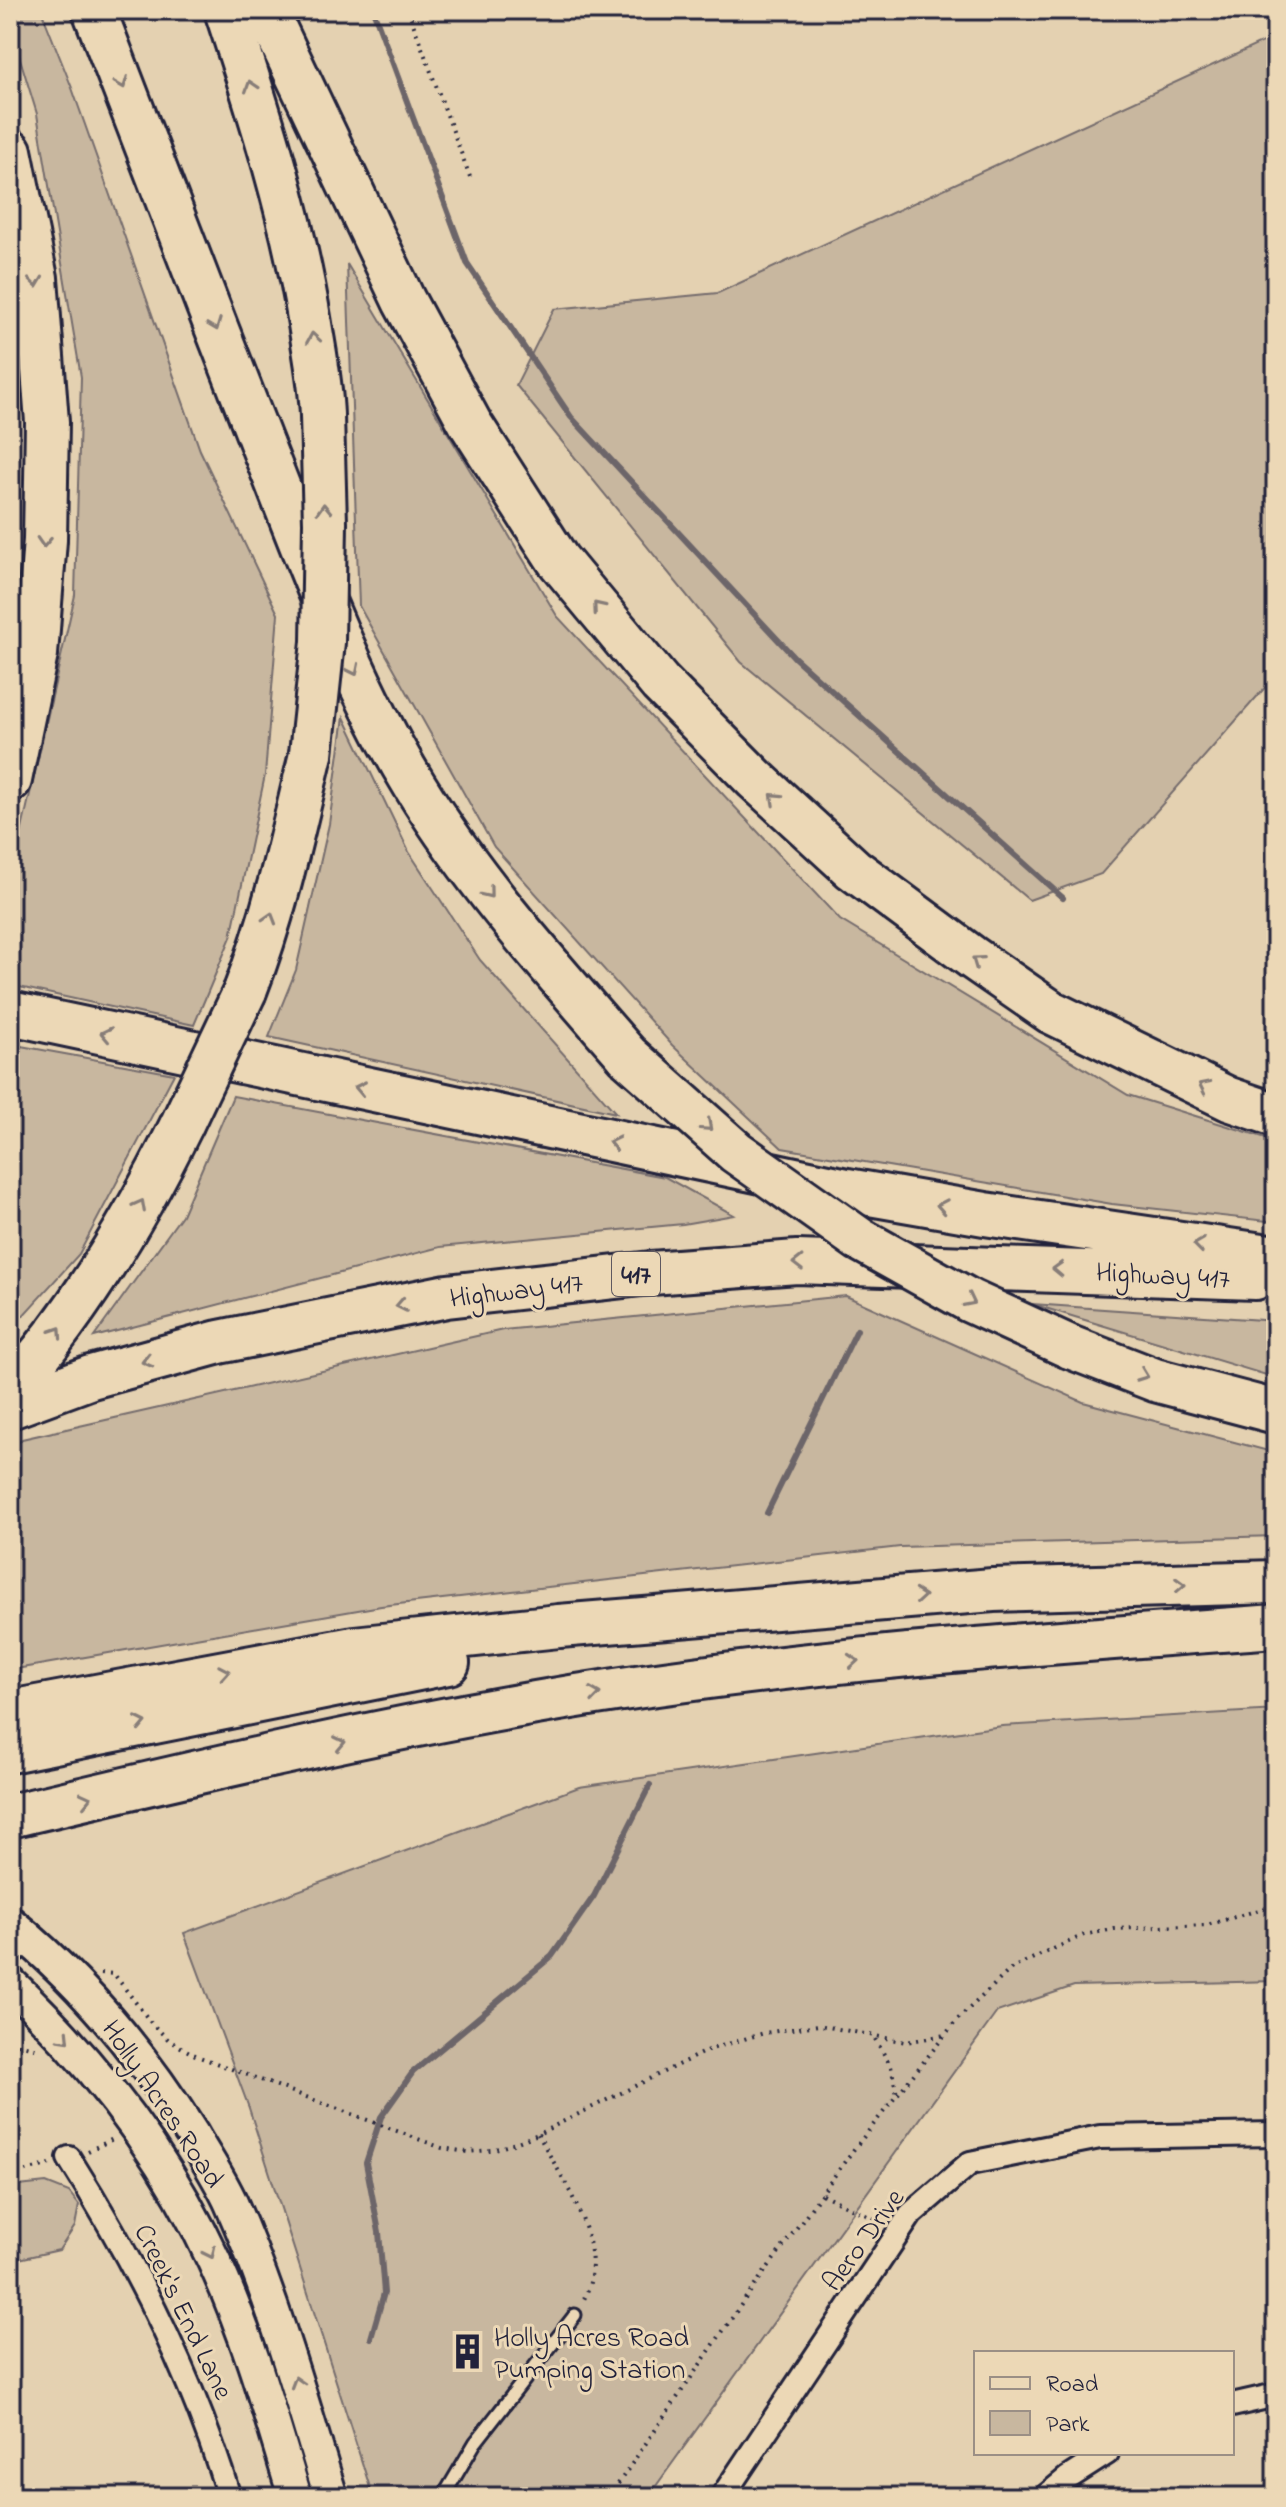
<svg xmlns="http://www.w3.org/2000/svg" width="1286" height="2507" viewBox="0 0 1286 2507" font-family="'Indie Flower',sans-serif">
	<rect width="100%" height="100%" fill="#e4d1b1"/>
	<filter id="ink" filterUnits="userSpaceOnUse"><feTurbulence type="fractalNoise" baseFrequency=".0125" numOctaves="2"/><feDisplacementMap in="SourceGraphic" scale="16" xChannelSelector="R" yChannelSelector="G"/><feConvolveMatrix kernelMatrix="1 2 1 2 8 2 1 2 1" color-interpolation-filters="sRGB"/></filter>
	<g filter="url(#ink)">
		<path fill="#c8b79f" stroke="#756c6d" stroke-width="2" d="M10,10H41L72,88L200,450L278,614L265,775L231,937L194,1025L10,985V882L75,595L81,377L37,114L10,26Z
			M1276,36V675L1101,874L1029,900L741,662L516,385L554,309L718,293Z
			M347,264L557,616L840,920L1128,1095L1276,1141V1222L1112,1204L782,1148L672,1045L494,847L359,606Z
			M344,717L409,852L480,960L616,1113L269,1037L296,970L329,824Z
			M10,1044L174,1074L79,1254L10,1330Z
			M233,1096L665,1177L734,1215L683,1224L440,1247L94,1337L182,1215Z
			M846,1296L1083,1402L1276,1453V1536L900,1547L381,1606L10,1670V1451L22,1439L503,1330Z
			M1032,1304L1276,1321V1378Z
			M1276,1710V1981L1074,1986L997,2012L648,2497H373L249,2108L184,1933L579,1787L1002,1726Z
			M46,2183L69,2192L79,2205L75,2226L59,2250L10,2261V2187Z"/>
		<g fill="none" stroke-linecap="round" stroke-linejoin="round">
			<path stroke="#6c6569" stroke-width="6" d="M373,10L467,263L571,417L795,658L1063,898
				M767,1513L857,1330
				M371,2338L384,2293L379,2232L366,2163L381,2117L413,2072L552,1956L594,1896L650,1785"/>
			<defs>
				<path id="lane" d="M10,1960L33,1945
					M443,2497L475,2443L575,2315"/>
				<path id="street" d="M69,2158C136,2264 193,2377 229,2497
					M1232,2405L1276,2395
					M722,2497L911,2214L970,2163L1100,2137L1276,2134
					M1045,2497L1068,2478L1107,2453"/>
				<path id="secondary" d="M10,1923C83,1983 142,2054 192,2134C205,2157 220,2179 231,2203C273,2298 301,2398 331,2497
					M10,1983C93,2062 166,2156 214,2261C249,2337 271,2417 295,2497"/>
				<path id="highway" d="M94,10C151,159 208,307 266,455C310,567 352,683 415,786C475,884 552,969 628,1056
					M226,10C260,114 293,217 310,324C315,355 321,385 322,416
					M266,10L404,301L470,423L558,560L660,683L755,779L853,869L973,958L1051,1012L1229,1099L1276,1115
					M10,151L36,278L47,422L45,540L36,654L10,780
					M245,991C275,914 292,835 311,754
					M10,1013L847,1190L985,1214L1276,1257
					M1070,1347L1155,1380L1276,1412
					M10,1390C78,1314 137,1216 182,1124
					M10,1407L91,1377L219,1342L447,1296L651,1273L797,1262L1255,1278
					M10,1712L354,1648L559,1626L993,1590L1276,1582
					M10,1751L448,1663
					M10,1816C196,1772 383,1728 571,1697C804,1659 1041,1643 1276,1626"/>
			</defs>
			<use href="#lane" stroke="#22223b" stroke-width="17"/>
			<use href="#street" stroke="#22223b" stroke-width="28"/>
			<use href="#secondary" stroke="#22223b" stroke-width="38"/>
			<use href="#highway" stroke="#22223b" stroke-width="48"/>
			<path stroke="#22223b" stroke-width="4" stroke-dasharray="2 6" stroke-linecap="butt" d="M408,10L470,177
				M101,1973L114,1974L152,2024L170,2041L197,2056L442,2148L467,2152L491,2150L510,2145L538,2134L708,2050L764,2033L818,2025L906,2042L945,2035
				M875,2039L891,2066L897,2095
				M10,2042L38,2049
				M538,2134C563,2182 613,2248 582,2303
				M88,2151L113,2139
				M10,2176L50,2164
				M822,2194L880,2222
				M609,2497L745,2299L854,2149L957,2020L1012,1968L1084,1935L1114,1929L1207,1925L1276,1905"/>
			<use href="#lane" stroke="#ecd8b6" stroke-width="11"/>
			<use href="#street" stroke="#ecd8b6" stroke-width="22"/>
			<use href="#secondary" stroke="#ecd8b6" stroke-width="32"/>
			<use href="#highway" stroke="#ecd8b6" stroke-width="42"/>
			<defs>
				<path id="highway-bridge" d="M311,754L323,642L325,523L322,416
					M628,1056L736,1152L859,1239L970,1301L1070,1347
					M182,1124L245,991"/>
			</defs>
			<use href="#highway-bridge" stroke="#22223b" stroke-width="48" stroke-linecap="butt"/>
			<use href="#highway-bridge" stroke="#ecd8b6" stroke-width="42"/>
		</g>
		<defs><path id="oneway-chevron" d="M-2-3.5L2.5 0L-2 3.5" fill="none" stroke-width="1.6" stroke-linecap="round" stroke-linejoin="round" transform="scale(2)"/></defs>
		<g stroke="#877d78">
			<use href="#oneway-chevron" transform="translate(122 83) rotate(69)"/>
			<use href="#oneway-chevron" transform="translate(251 86) rotate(-108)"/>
			<use href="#oneway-chevron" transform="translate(36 282) rotate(83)"/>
			<use href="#oneway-chevron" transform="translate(215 325) rotate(69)"/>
			<use href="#oneway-chevron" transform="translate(313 338) rotate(-99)"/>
			<use href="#oneway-chevron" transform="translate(324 509) rotate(-92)"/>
			<use href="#oneway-chevron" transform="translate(44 542) rotate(93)"/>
			<use href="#oneway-chevron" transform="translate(598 607) rotate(-130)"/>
			<use href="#oneway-chevron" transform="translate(354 670) rotate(64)"/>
			<use href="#oneway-chevron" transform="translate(775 798) rotate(-137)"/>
			<use href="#oneway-chevron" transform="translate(488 893) rotate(51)"/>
			<use href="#oneway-chevron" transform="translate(270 918) rotate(-73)"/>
			<use href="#oneway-chevron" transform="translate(977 961) rotate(-145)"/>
			<use href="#oneway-chevron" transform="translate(106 1034) rotate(-168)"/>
			<use href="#oneway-chevron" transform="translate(1204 1086) rotate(-154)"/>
			<use href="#oneway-chevron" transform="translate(360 1088) rotate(-168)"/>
			<use href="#oneway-chevron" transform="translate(707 1126) rotate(42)"/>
			<use href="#oneway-chevron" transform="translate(614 1143) rotate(-168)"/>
			<use href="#oneway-chevron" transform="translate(140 1205) rotate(-62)"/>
			<use href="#oneway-chevron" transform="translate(942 1206) rotate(-170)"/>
			<use href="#oneway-chevron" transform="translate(1199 1245) rotate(-172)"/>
			<use href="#oneway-chevron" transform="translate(798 1263) rotate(179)"/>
			<use href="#oneway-chevron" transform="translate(1058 1269) rotate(-178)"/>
			<use href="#oneway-chevron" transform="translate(970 1301) rotate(27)"/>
			<use href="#oneway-chevron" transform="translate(401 1305) rotate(169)"/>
			<use href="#oneway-chevron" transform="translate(57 1332) rotate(-56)"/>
			<use href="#oneway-chevron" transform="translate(147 1361) rotate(165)"/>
			<use href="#oneway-chevron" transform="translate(1143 1375) rotate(21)"/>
			<use href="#oneway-chevron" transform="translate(1180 1585) rotate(-2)"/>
			<use href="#oneway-chevron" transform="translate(920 1596) rotate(-5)"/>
			<use href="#oneway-chevron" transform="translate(853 1661) rotate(-5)"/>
			<use href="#oneway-chevron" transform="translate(224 1672) rotate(-10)"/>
			<use href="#oneway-chevron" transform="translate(595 1694) rotate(-8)"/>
			<use href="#oneway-chevron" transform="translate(141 1723) rotate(-12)"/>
			<use href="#oneway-chevron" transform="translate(340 1743) rotate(-12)"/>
			<use href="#oneway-chevron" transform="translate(86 1799) rotate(-13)"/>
			<use href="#oneway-chevron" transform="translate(65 2038) rotate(46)"/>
			<use href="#oneway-chevron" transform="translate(210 2253) rotate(64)"/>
			<use href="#oneway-chevron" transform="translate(297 2382) rotate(-107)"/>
		</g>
	</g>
	<defs>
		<symbol id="building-bare" viewBox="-9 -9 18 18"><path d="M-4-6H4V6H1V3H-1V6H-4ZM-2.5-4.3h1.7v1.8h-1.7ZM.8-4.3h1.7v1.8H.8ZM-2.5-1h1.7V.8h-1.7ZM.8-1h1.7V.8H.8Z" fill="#22223b" stroke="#ecd8b6" stroke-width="2.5" paint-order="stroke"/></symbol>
	</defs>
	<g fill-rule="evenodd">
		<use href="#building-bare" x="442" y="2326" width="51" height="51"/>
	</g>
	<g text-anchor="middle" stroke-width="6" stroke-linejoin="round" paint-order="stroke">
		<rect fill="#ecd8b6" stroke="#5f5960" stroke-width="2" x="612" y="1252" width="48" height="44" rx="6"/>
		<g font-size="26" font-weight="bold" fill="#22223b">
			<text x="636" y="1283">417</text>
		</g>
		<g font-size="28" fill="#22223b" stroke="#ecd8b6">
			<text transform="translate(1163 1274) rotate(3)" y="10">Highway 417</text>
			<text transform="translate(516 1289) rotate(-7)" y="10">Highway 417</text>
			<text transform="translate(164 2103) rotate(56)" y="10">Holly Acres Road</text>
			<text transform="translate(862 2239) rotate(-54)" y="10">Aero Drive</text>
			<text transform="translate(185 2311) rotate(64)" y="10">Creek's End Lane</text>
		</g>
		<g font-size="28" fill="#22223b" stroke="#ecd8b6" text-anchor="start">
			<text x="494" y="2346">Holly Acres Road<tspan x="494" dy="32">Pumping Station</tspan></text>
		</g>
	</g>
	<rect width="1286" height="2507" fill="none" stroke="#ecd8b6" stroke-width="40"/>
	<rect x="20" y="20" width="1246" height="2467" fill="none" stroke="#22223b" stroke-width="3" filter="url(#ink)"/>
	<rect x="974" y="2351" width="260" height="104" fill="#ecd8b6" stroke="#9b8f85" stroke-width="2"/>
	<rect x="990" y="2377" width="40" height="12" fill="#ecd8b6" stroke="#9b8f85" stroke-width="2"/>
	<text x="1046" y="2391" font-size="24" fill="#22223b">Road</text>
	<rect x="990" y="2411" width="40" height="24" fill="#c8b79f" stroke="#9b8f85" stroke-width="2"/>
	<text x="1046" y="2431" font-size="24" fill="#22223b">Park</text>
</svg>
